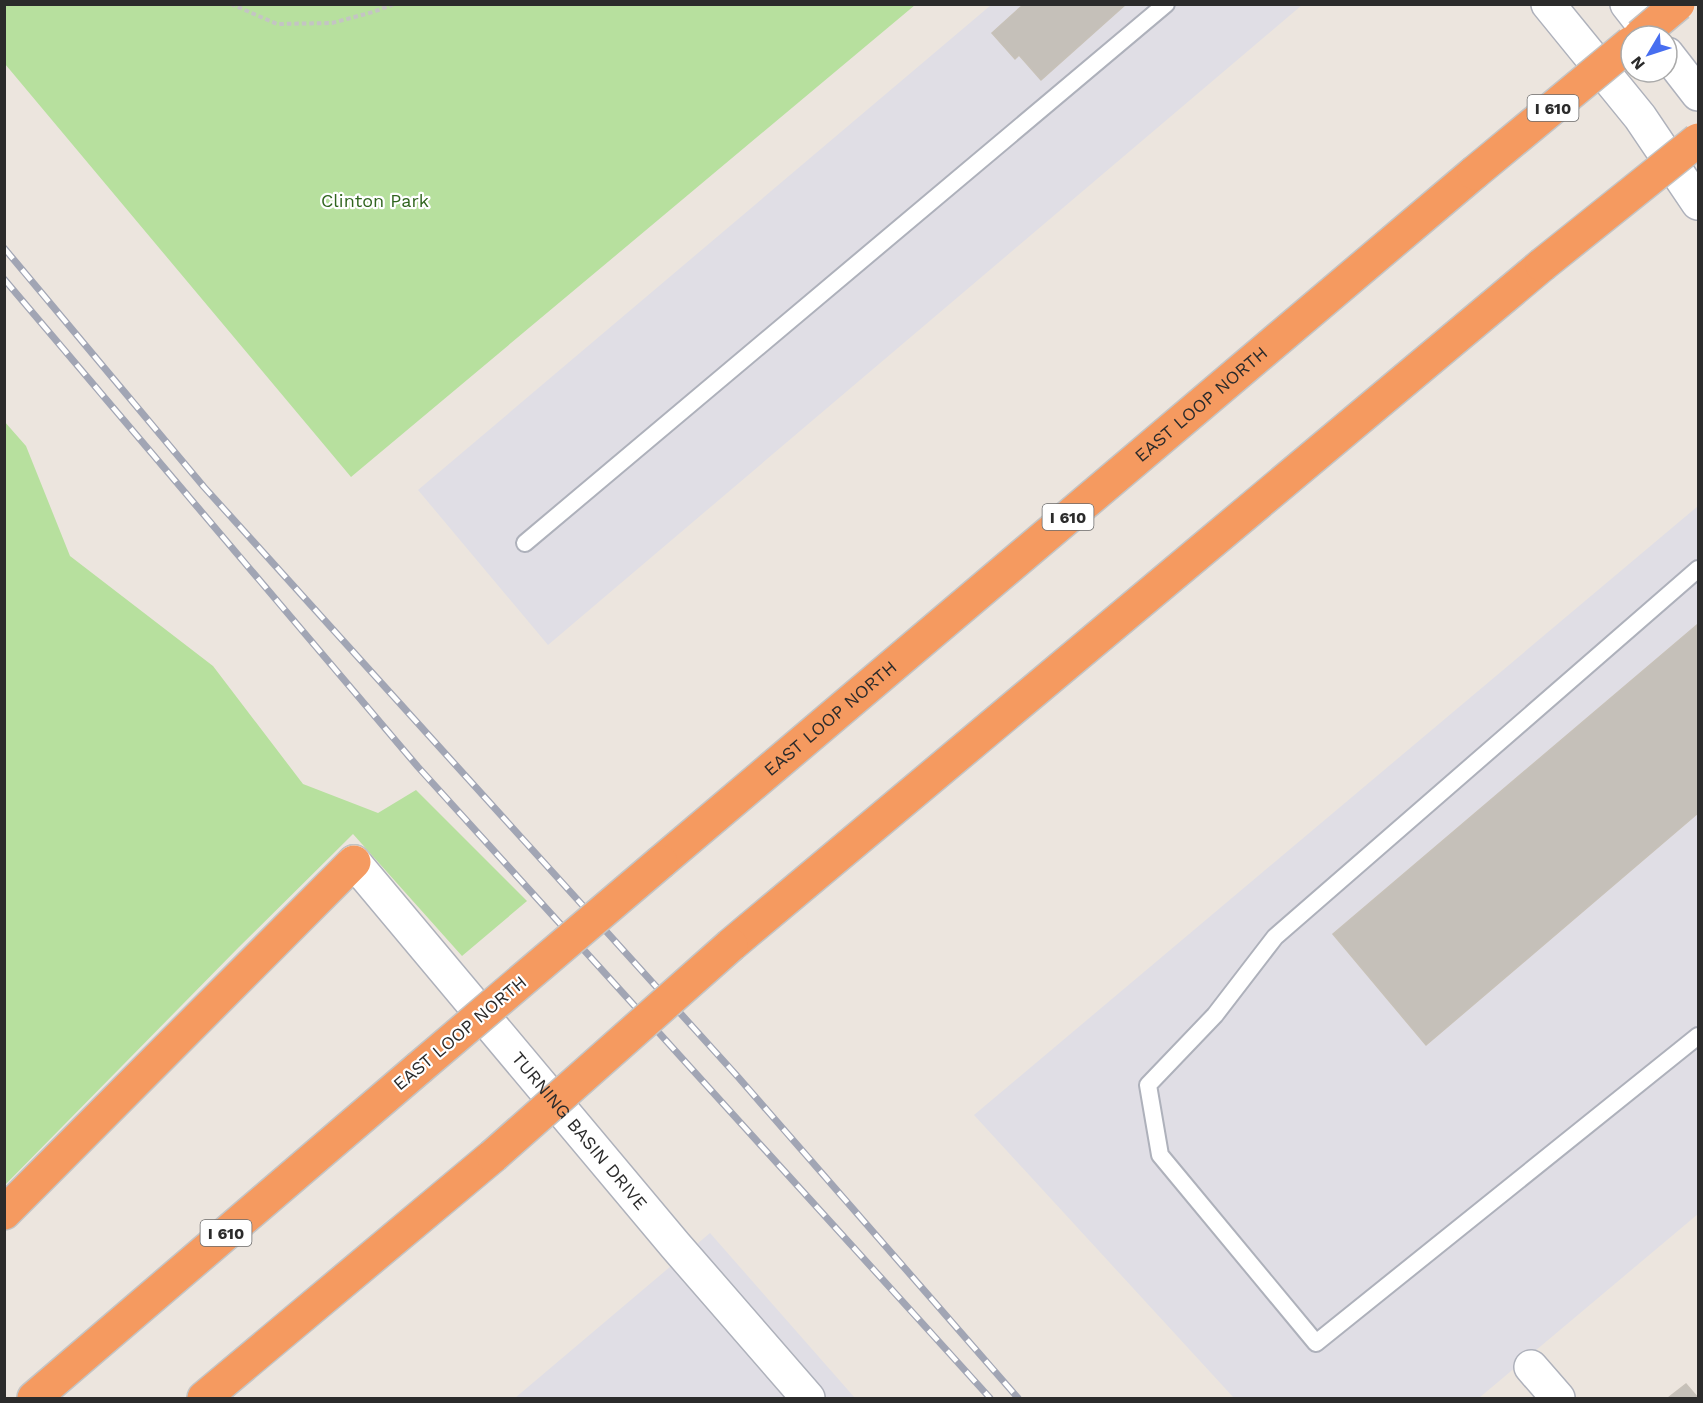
<svg xmlns="http://www.w3.org/2000/svg" width="1703" height="1403" viewBox="0 0 1703 1403" font-family="'Work Sans',sans-serif">
	<rect width="100%" height="100%" fill="#ece5de"/>
	<path fill="#e0dee5" d="M991,5H1302L548,645L418,490Z
		M1698,506V1214L1479,1398H1234L974,1115Z
		M710,1233L855,1398H515Z"/>
	<path fill="#b7e09e" d="M4,5L5,4L915,5L351,477L5,64Z
		M4,421L26,446L70,556L213,666L303,784L378,813L416,790L527,901L462,956L353,834L239,947L5,1185Z"/>
	<path fill="#c5c0b9" stroke="#c7c1b8" stroke-width="1.5" d="M1024,4H1126L1041,80L1019,55L1015,59L992,33Z
		M1698,624V813L1426,1045L1333,934Z
		M1686,1384L1698,1398H1668Z"/>
	<g fill="none" stroke-linecap="round" stroke-linejoin="round">
		<defs>
			<path id="lane" d="M525,543L1166,4
				M1698,569L1275,937L1215,1015L1148,1085L1160,1155L1316,1343L1698,1036"/>
			<path id="street" d="M1548,4L1640,117L1698,203
				M1627,4L1652,36
				M1667,54L1698,94
				M1531,1367L1558,1398"/>
			<g id="secondary">
				<path id="s1" d="M354,862L675,1245L808,1398"/>
			</g>
			<g id="highway">
				<path id="s2" d="M661,862L1474,173"/>
				<path d="M731,945L1542,265"/>
				<path d="M4,1213L354,862"/>
				<path d="M34,1398L419,1068"/>
				<path d="M204,1398L493,1156"/>
			</g>
		</defs>
		<use href="#lane" stroke="#aeb1bb" stroke-width="20"/>
		<use href="#street" stroke="#aeb1bb" stroke-width="36"/>
		<use href="#secondary" stroke="#aeb1bb" stroke-width="36"/>
		<use href="#highway" stroke="#c4c4c4" stroke-width="36"/>
		<path stroke="#c4c4c4" stroke-width="4" stroke-dasharray="4.5 3" stroke-linecap="butt" d="M231,4L277,24L332,23L373,12L394,4"/>
		<use href="#lane" stroke="#fff" stroke-width="16"/>
		<use href="#street" stroke="#fff" stroke-width="33"/>
		<use href="#secondary" stroke="#fff" stroke-width="33"/>
		<use href="#highway" stroke="#f59a60" stroke-width="33"/>
		<defs>
			<path id="rail" d="M4,248L204,487L738,1077L1018,1398
				M4,279L418,767L990,1398"/>
		</defs>
		<use href="#rail" stroke="#a1a5b4" stroke-width="7"/>
		<use href="#rail" stroke="#fff" stroke-width="4.5" stroke-dasharray="14" stroke-linecap="butt"/>
		<defs>
			<path id="highway-bridge" d="M1640,36L1678,4
				M1474,173L1631,43
				M1542,265L1698,140
				M419,1068L661,862
				M493,1156L731,945"/>
		</defs>
		<use href="#highway-bridge" stroke="#c4c4c4" stroke-width="36" stroke-linecap="butt"/>
		<use href="#highway-bridge" stroke="#f59a60" stroke-width="33"/>
	</g>
	<g text-anchor="middle" stroke-width="4.5" stroke-linejoin="round" paint-order="stroke">
		<g fill="#fff" stroke="#6b6b6b" stroke-width="1.5">
			<rect x="1527.5" y="95" width="51" height="26" rx="4.5"/>
			<rect x="1042.5" y="504" width="51" height="26" rx="4.5"/>
			<rect x="200.5" y="1220" width="51" height="26" rx="4.5"/>
		</g>
		<g font-size="16" font-weight="bold" fill="#2b2b2b">
			<text x="1553" y="114">I 610</text>
			<text x="1068" y="523">I 610</text>
			<text x="226" y="1239">I 610</text>
		</g>
		<g font-size="18" fill="#30651e" stroke="#fff">
			<text x="375" y="207">Clinton Park</text>
		</g>
		<g font-size="18" fill="#2b2b2b" stroke="#fff">
			<text dy="6" stroke="none"><textPath href="#s2" startOffset="708">EAST LOOP NORTH</textPath></text>
			<text dy="6" stroke="none"><textPath href="#s2" startOffset="222">EAST LOOP NORTH</textPath></text>
			<text transform="translate(460 1033) rotate(-40)" y="6">EAST LOOP NORTH</text>
			<text dy="6" stroke="none"><textPath href="#s1" startOffset="351">TURNING BASIN DRIVE</textPath></text>
		</g>
	</g>
	<rect width="1703" height="1403" fill="none" stroke="#2b2b2b" stroke-width="12"/>
	<g transform="translate(1649 54) rotate(231)"><circle r="28" fill="#ffffff" stroke="#aaaaaa" stroke-width="1.5"/>
	<path d="M0-4.5L10 22L0 15L-10 22Z" fill="#476ef0"/>
	<text y="-9" font-size="16" font-weight="bold" text-anchor="middle" fill="#2b2b2b">N</text>
	</g>
</svg>
